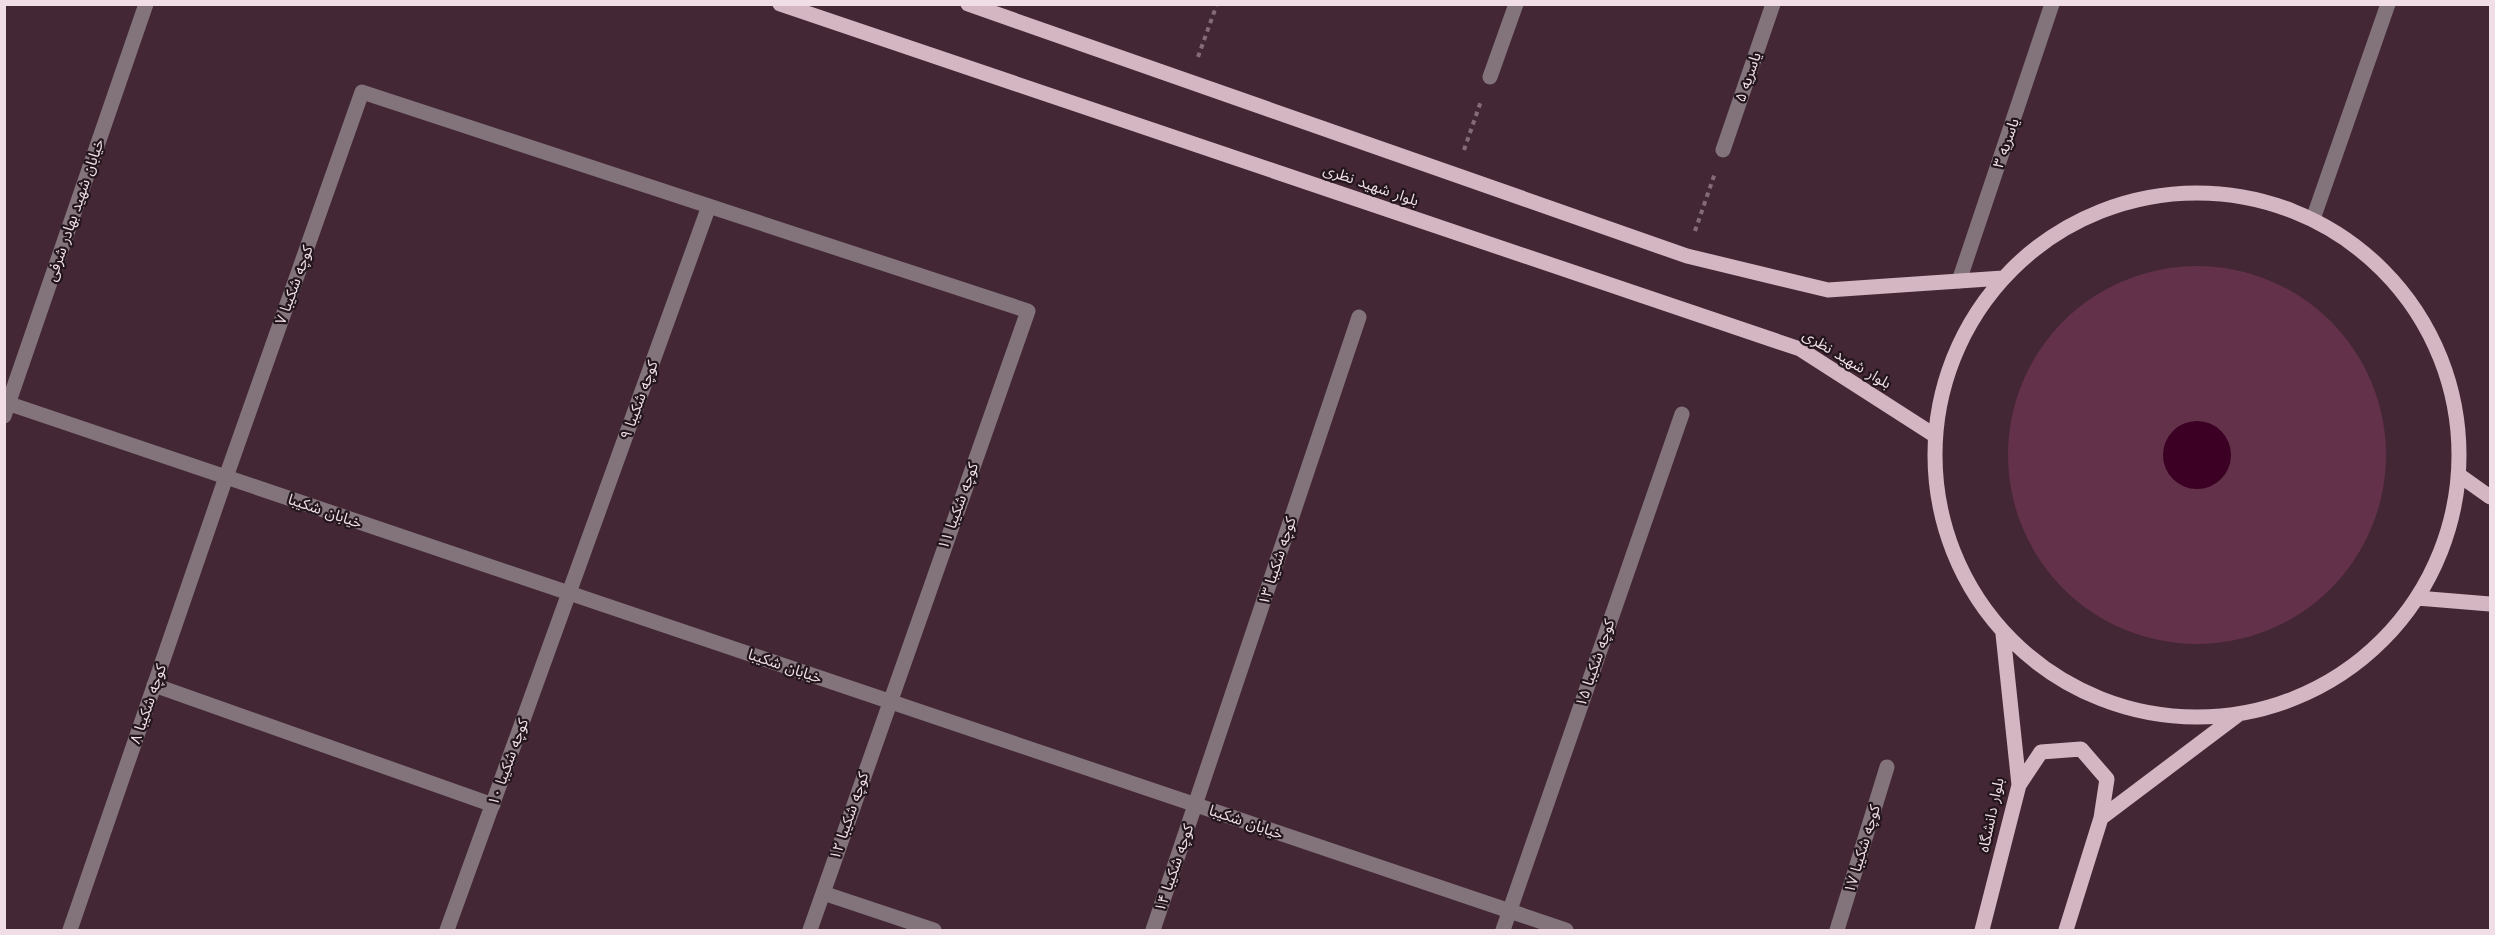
<svg xmlns="http://www.w3.org/2000/svg" width="2495" height="935" viewBox="0 0 2495 935" font-family="'Work Sans','Noto Sans Arabic',sans-serif">
	<rect width="100%" height="100%" fill="#432735"/>
	<path fill="#63314a" d="M2008 455a189 189 0 1 1 378 0a189 189 0 1 1-378 0Z"/>
	<path fill="#3b0023" d="M2163 455a34 34 0 1 1 68 0a34 34 0 1 1-68 0Z"/>
	<g fill="none" stroke-linecap="round" stroke-linejoin="round">
		<path stroke="#846c77" stroke-width="4" stroke-dasharray="4.5 4.5" stroke-linecap="butt" d="M1198,57L1217,4
			M1464,150L1481,101
			M1695,231L1715,173"/>
		<path stroke="#83737a" stroke-width="15" d="M1490,77L1516,4
			M1723,150L1773,4
			M2313,219L2388,4
			M1959,281L2052,4
			M4,402L1566,930
			M4,416L146,4
			M154,685L493,805
			M823,893L934,930
			M70,930L226,477L362,92L1028,311L810,930
			M447,930L709,206
			M1153,930L1359,317
			M1503,930L1682,414
			M1837,930L1887,767"/>
		<path stroke="#d4b5c2" stroke-width="15" d="M780,4L1800,349L1934,435
			M968,4L1687,256L1828,290L2003,278
			M1935 455a262 262 0 1 1 524 0a262 262 0 1 1-524 0Z
			M2459,475L2490,497
			M2417,598L2490,604
			M2019,785L2041,752L2081,749L2107,779L2101,818
			M1982,930L2019,785L2003,634
			M2066,930L2101,818L2239,714"/>
	</g>
	<g text-anchor="middle" stroke-width="4.5" stroke-linejoin="round" paint-order="stroke">
		<g font-size="15" fill="#f0dde5" stroke="#22151b">
			<text transform="translate(1748 77) rotate(-71)" y="5">یاسریه ۵</text>
			<text transform="translate(2006 143) rotate(-71)" y="5">یاسریه ۳</text>
			<text transform="translate(1371 185) rotate(19)" y="5">بلوار شهید نظری</text>
			<text transform="translate(75 210) rotate(-71)" y="5">خیابان شهید بهادر شرفی</text>
			<text transform="translate(294 285) rotate(-70)" y="5">کوچه شکیبا ۷</text>
			<text transform="translate(1847 359) rotate(31)" y="5">بلوار شهید نظری</text>
			<text transform="translate(639 400) rotate(-70)" y="5">کوچه شکیبا ۹</text>
			<text transform="translate(958 506) rotate(-70)" y="5">کوچه شکیبا ۱۱</text>
			<text transform="translate(325 511) rotate(19)" y="5">خیابان شکیبا</text>
			<text transform="translate(1277 561) rotate(-72)" y="5">کوچه شکیبا ۱۳</text>
			<text transform="translate(1595 663) rotate(-71)" y="5">کوچه شکیبا ۱۵</text>
			<text transform="translate(785 666) rotate(19)" y="5">خیابان شکیبا</text>
			<text transform="translate(148 704) rotate(-71)" y="5">کوچه شکیبا ۸</text>
			<text transform="translate(508 762) rotate(-70)" y="5">کوچه شکیبا ۱۰</text>
			<text transform="translate(1991 815) rotate(-78)" y="5">بلوار دانشگاه</text>
			<text transform="translate(849 816) rotate(-71)" y="5">کوچه شکیبا ۱۲</text>
			<text transform="translate(1246 822) rotate(19)" y="5">خیابان شکیبا</text>
			<text transform="translate(1862 849) rotate(-73)" y="5">کوچه شکیبا ۱۷</text>
			<text transform="translate(1174 868) rotate(-71)" y="5">کوچه شکیبا ۱۴</text>
		</g>
	</g>
	<rect width="2495" height="935" fill="none" stroke="#f0dde5" stroke-width="12"/>
</svg>
